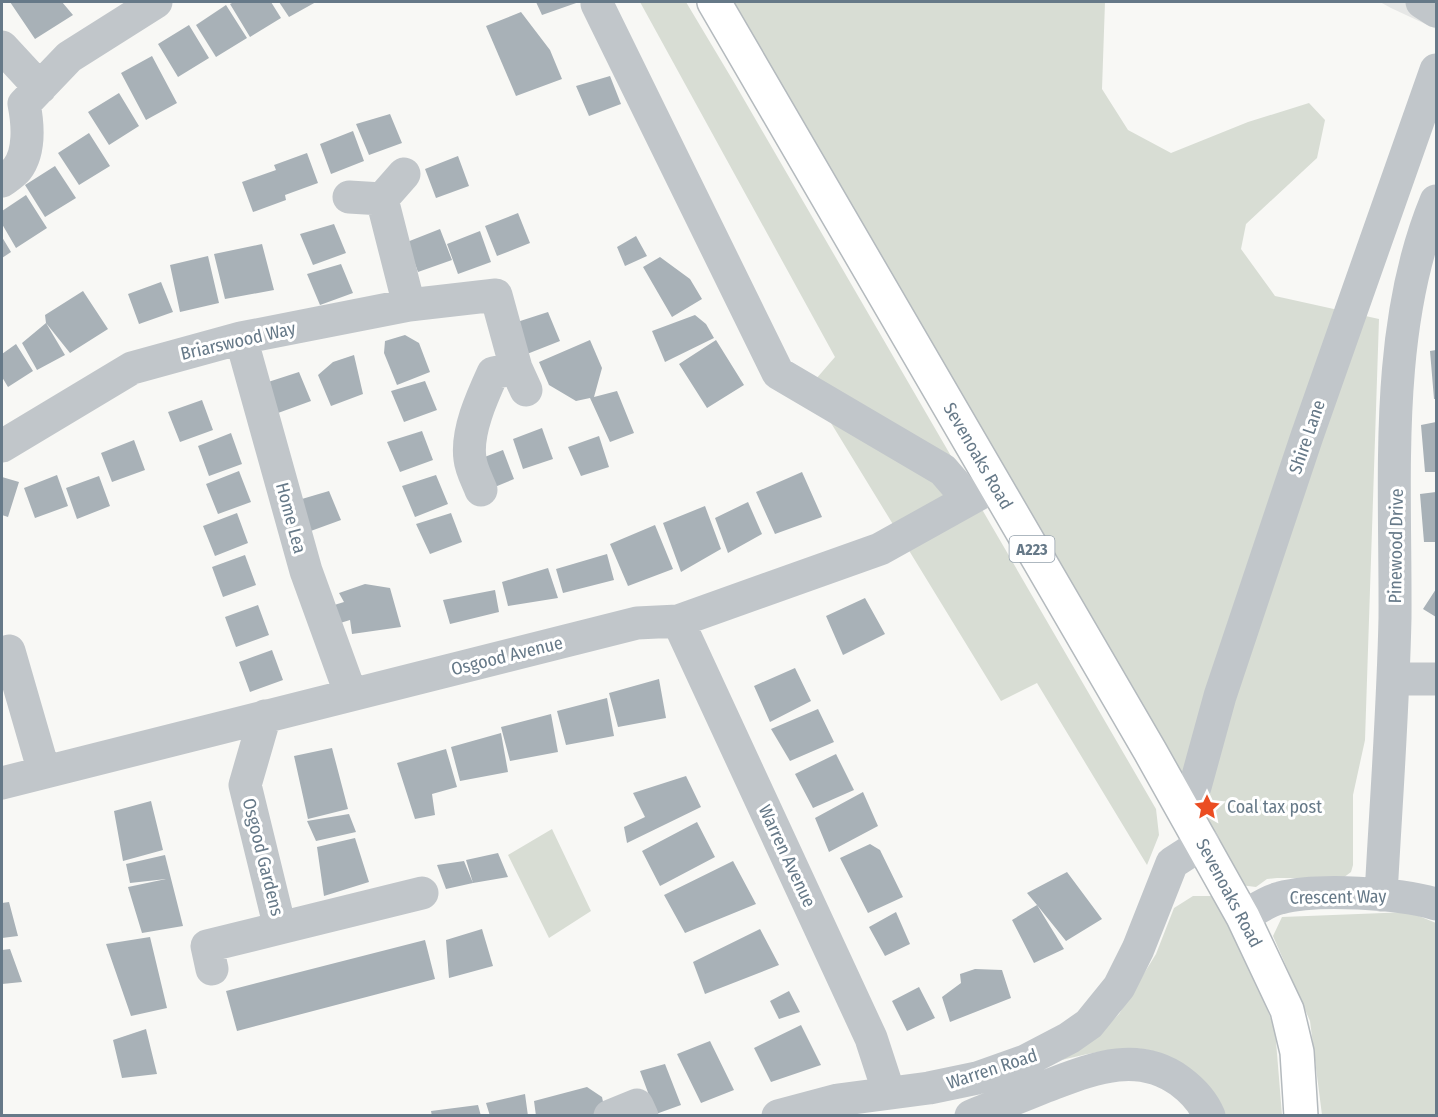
<svg xmlns="http://www.w3.org/2000/svg" width="1438" height="1117" viewBox="0 0 1438 1117" font-family="'Fira Sans Condensed',sans-serif">
	<rect width="100%" height="100%" fill="#f8f8f5"/>
	<path fill="#e6e7e6" d="M1380,2H1436V29L1391,8Z"/>
	<path fill="#d8ddd4" d="M640,2H686L735,84L1156,809L1159,835L1147,865L1037,683L1001,701L809,387L835,357Z
		M729,2H1105L1102,89L1128,130L1171,153L1248,122L1309,103L1325,120L1317,158L1246,224L1241,249L1275,296L1379,319L1365,740L1353,795V865L1351,872L1343,878H1277L1267,879L1256,887L1240,885Z
		M552,829L591,911L549,938L508,855Z
		M1193,896H1212L1249,964L1275,1029L1282,1115H1224C1206,1097 1189,1073 1168,1058C1143,1039 1090,1053 1062,1060L1094,1038L1119,1014L1156,954L1174,908Z
		M1409,912L1436,923V1115H1322L1310,1021L1273,936L1282,917Z"/>
	<path fill="#a8b1b7" d="M10,2H62L73,15L35,39Z
		M234,2H271L281,18L250,37L230,4Z
		M279,2H316L289,17Z
		M536,2H579L542,15Z
		M226,5L247,38L216,57L196,25Z
		M521,12L550,50L562,79L516,96L486,26Z
		M189,25L209,58L178,77L158,44Z
		M152,56L177,103L146,120L121,73Z
		M610,76L621,104L589,116L576,86Z
		M119,93L139,126L109,145L88,112Z
		M390,114L402,143L369,155L356,124Z
		M353,131L364,161L331,174L320,144Z
		M89,133L110,166L79,185L58,153Z
		M307,153L318,183L285,195L286,200L253,212L242,182L276,170L274,165Z
		M458,156L469,186L436,198L425,169Z
		M55,166L76,198L45,217L25,185Z
		M26,195L47,228L16,248L2,224V211Z
		M518,213L530,243L497,256L485,226Z
		M334,224L346,253L313,265L300,234Z
		M440,229L452,260L418,272L407,242Z
		M480,231L491,262L458,274L447,244Z
		M636,236L647,256L625,266L617,247Z
		M2,237L11,252L2,258Z
		M262,244L274,290L225,299L214,254Z
		M208,256L219,303L180,312L170,265Z
		M660,257L690,279L702,299L672,317L643,267Z
		M341,264L353,293L320,305L307,274Z
		M161,282L173,312L139,324L128,294Z
		M83,291L108,329L70,353L46,323L45,315Z
		M548,312L560,341L527,354L514,323Z
		M695,315L706,324L714,338L665,362L652,331Z
		M46,323L65,355L37,370L22,343Z
		M405,335L419,343L430,372L397,385L384,353L385,341Z
		M590,340L602,368L594,397L617,391L634,433L610,442L590,398L576,401L549,385L539,362Z
		M716,340L744,385L707,408L679,364Z
		M16,344L33,371L8,387L2,377V354Z
		M1436,350V399H1434L1430,351Z
		M354,355L363,394L331,406L318,375L333,362Z
		M299,372L311,401L278,413L265,383Z
		M425,381L437,410L404,422L391,391Z
		M202,400L213,430L180,442L168,412Z
		M1436,422V472H1425L1421,425Z
		M542,428L553,459L523,469L513,439Z
		M422,431L433,460L400,472L387,442Z
		M231,433L242,464L209,476L198,446Z
		M599,436L609,467L581,476L568,447Z
		M134,440L145,470L112,482L101,453Z
		M503,450L514,479L485,491L474,461Z
		M239,471L251,502L218,514L206,484Z
		M802,472L822,517L775,534L756,492Z
		M57,475L68,506L35,518L24,488Z
		M436,475L448,504L415,517L402,486Z
		M99,476L110,506L77,519L66,488Z
		M2,477L19,482L8,517L2,515Z
		M329,491L341,520L308,532L295,501Z
		M1436,492V542H1424L1420,494Z
		M748,502L762,534L728,553L715,518Z
		M705,506L721,549L681,572L663,523Z
		M237,513L248,543L215,556L203,526Z
		M451,513L462,542L430,554L416,524Z
		M655,525L673,569L628,586L610,544Z
		M607,554L614,580L563,593L556,569Z
		M245,555L256,585L223,597L212,567Z
		M548,568L558,598L508,606L502,582Z
		M365,584L390,588L401,627L352,634L350,620L337,624L331,606L344,602L339,593Z
		M1436,589V617L1423,609Z
		M495,590L499,612L450,624L443,600Z
		M865,598L885,634L843,655L826,616Z
		M258,605L269,635L236,647L225,617Z
		M272,650L283,680L250,692L239,662Z
		M795,668L811,701L770,722L754,686Z
		M659,679L666,718L618,727L609,693Z
		M607,698L614,736L566,745L557,711Z
		M818,709L834,742L790,761L771,729Z
		M551,714L558,752L510,761L501,727Z
		M501,733L508,772L460,781L451,747Z
		M332,748L348,809L308,819L294,756Z
		M446,749L457,787L432,794L435,815L415,819L397,763Z
		M836,754L854,790L813,808L795,774Z
		M686,776L701,807L627,843L624,827L645,817L633,793Z
		M863,792L878,826L829,852L815,818Z
		M151,801L163,850L123,861L114,811Z
		M349,814L356,832L316,841L307,821Z
		M697,822L715,857L660,886L642,851Z
		M355,838L369,882L324,896L317,847Z
		M870,844L880,850L903,897L868,913L840,858Z
		M498,853L508,877L473,883L466,860Z
		M165,855L183,926L142,933L128,887L166,879L130,883L126,864Z
		M464,861L473,883L446,889L437,865Z
		M733,861L756,904L685,933L664,895Z
		M1067,872L1102,919L1066,941L1037,905L1064,949L1034,963L1012,920L1037,905L1027,893Z
		M9,902L18,936L2,938V903Z
		M896,912L910,944L885,956L869,927Z
		M482,929L493,966L449,978L446,940Z
		M760,929L779,965L705,994L693,962Z
		M150,937L167,1008L131,1016L106,944Z
		M425,940L435,979L237,1031L226,991Z
		M10,949L22,982L2,984V950Z
		M975,969L1002,970L1011,998L950,1022L942,997L961,983L960,974Z
		M919,987L935,1018L907,1031L892,1001Z
		M789,991L800,1012L779,1019L770,1001Z
		M801,1025L821,1065L771,1082L754,1048Z
		M146,1029L157,1074L122,1078L113,1040Z
		M710,1041L734,1090L701,1103L677,1054Z
		M665,1064L681,1105L656,1114L640,1071Z
		M587,1087L602,1097L606,1116H536L534,1101Z
		M525,1094L528,1116H490L486,1103Z
		M478,1105L481,1116H432L431,1111Z"/>
	<g fill="none" stroke-linecap="round" stroke-linejoin="round">
		<defs>
			<path id="major" d="M714,2L1150,751L1243,917L1287,1010L1297,1052L1301,1116"/>
		</defs>
		<use href="#major" stroke="#b4babe" stroke-width="36"/>
		<path stroke="#c1c6ca" stroke-width="33" d="M1422,2L1436,11
			M597,4L778,373L943,470L968,499
			M2,47L40,88
			M404,174L382,199L409,305
			M2,181C6,178 13,174 17,169C30,152 28,124 24,104L69,57L156,2
			M349,197L382,199
			M241,338L306,571L351,695
			M2,446L132,368L241,338L409,305L496,295L516,368L526,390
			M481,490C477,480 471,469 470,459C466,432 482,397 493,373L516,368
			M678,621L871,1038L889,1093
			M9,651L44,772
			M1394,679H1436
			M265,716L245,785L280,928L422,893
			M2,783L637,623L678,621L880,549L995,485
			M1181,805L1195,787L1220,696L1307,436L1436,70
			M1381,895C1386,803 1393,711 1395,618C1396,482 1383,329 1436,201
			M1243,917C1255,910 1267,901 1280,898C1317,888 1400,893 1436,904
			M212,969L207,946L280,928
			M610,1116L637,1105L642,1116
			M778,1116L838,1100L929,1088L977,1078L1025,1061L1069,1038L1089,1024L1119,987L1138,949L1172,863L1203,843
			M971,1116C996,1106 1020,1097 1044,1087C1090,1070 1136,1049 1180,1081C1192,1090 1203,1101 1209,1116"/>
		<use href="#major" stroke="#fff" stroke-width="33"/>
	</g>
	<defs>
		<symbol id="sight-bare" viewBox="-9 -9 18 18"><path d="M0-6L1.8-2.2L6-1.7L2.9 1.2L3.7 5.4L0 3.3L-3.7 5.4L-2.9 1.2L-6-1.7L-1.8-2.2Z" fill="#eb4d22" stroke="#fff" stroke-width="2.5" paint-order="stroke"/></symbol>
	</defs>
	<g fill-rule="evenodd">
		<use href="#sight-bare" x="1188" y="788" width="38" height="38"/>
	</g>
	<g text-anchor="middle" stroke-width="6" stroke-linejoin="round" paint-order="stroke">
		<rect fill="#fff" stroke="#94a1ac" stroke-width="1.5" x="1009.5" y="536" width="45" height="26" rx="4.5"/>
		<g font-size="16" font-weight="bold" fill="#667988">
			<text x="1032" y="555">A223</text>
		</g>
		<g font-size="18" fill="#667988" stroke="#fff">
			<text transform="translate(238 341) rotate(-13)" y="6">Briarswood Way</text>
			<text transform="translate(1307 437) rotate(-71)" y="6">Shire Lane</text>
			<text transform="translate(978 456) rotate(60)" y="6">Sevenoaks Road</text>
			<text transform="translate(291 518) rotate(75)" y="6">Home Lea</text>
			<text transform="translate(1396 546) rotate(-89)" y="6">Pinewood Drive</text>
			<text transform="translate(507 656) rotate(-14)" y="6">Osgood Avenue</text>
			<text transform="translate(787 856) rotate(65)" y="6">Warren Avenue</text>
			<text transform="translate(263 857) rotate(76)" y="6">Osgood Gardens</text>
			<text transform="translate(1229 893) rotate(62)" y="6">Sevenoaks Road</text>
			<text transform="translate(1338 897) rotate(-1)" y="6">Crescent Way</text>
			<text transform="translate(992 1069) rotate(-18)" y="6">Warren Road</text>
		</g>
		<g font-size="18" fill="#667988" stroke="#fff" text-anchor="start">
			<text x="1227" y="813">Coal tax post</text>
		</g>
	</g>
	<rect width="1438" height="1117" fill="none" stroke="#667988" stroke-width="6"/>
</svg>
